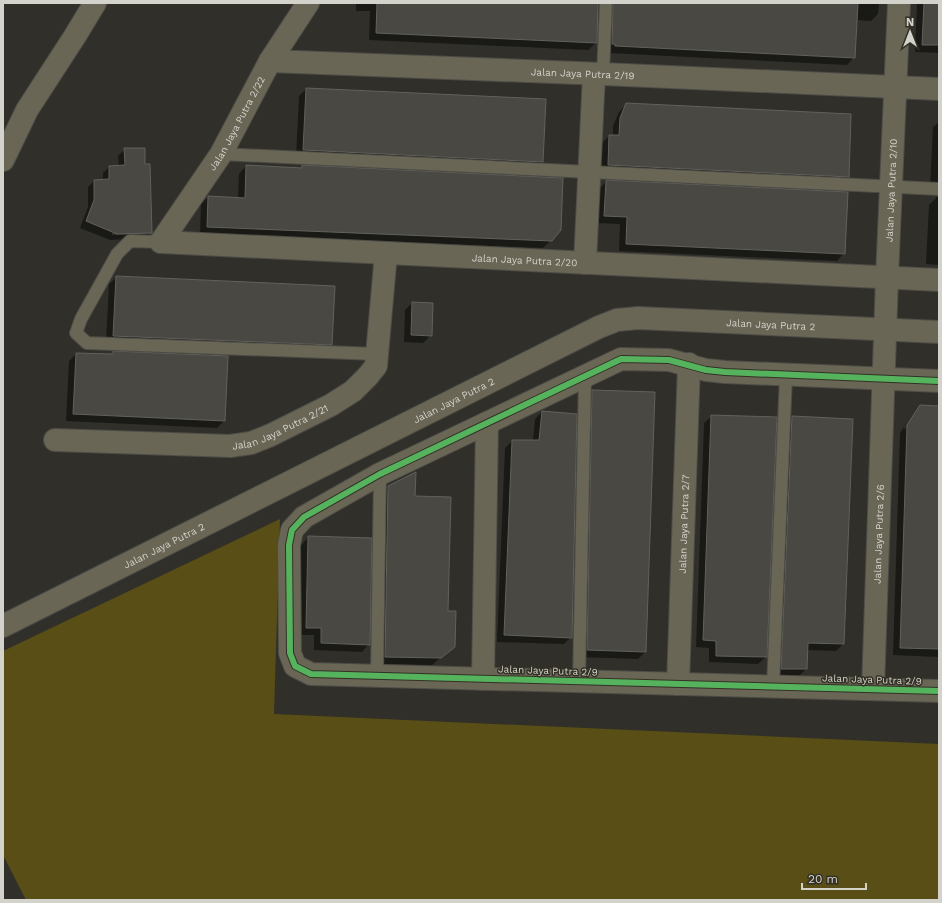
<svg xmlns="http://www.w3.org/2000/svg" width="942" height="903" viewBox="0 0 942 903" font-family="'Work Sans',sans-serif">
	<rect width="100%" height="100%" fill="#302f29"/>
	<path fill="#594e15" d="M280,519L274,714L939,744V900H26L3,855V651Z"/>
	<path fill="#0007" fill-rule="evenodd" d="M356,3H598L596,43L588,50L369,40L370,11H356Z
		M600,3H879L878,14L871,21L856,20L854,57L847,65L608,53Z
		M917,3H939V53L915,52Z
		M306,89L542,162L535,169L296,157L299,96Z
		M627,104L848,177L840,184L601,172L602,143L609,136H613V126L619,112Z
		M939,122V195L930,189L933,127Z
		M125,149L151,232L145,238L110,240L80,228L88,207V187L94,181L103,180V173L109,167L119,166L118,156ZM146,232V234L112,235V233Z
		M246,166L301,169L303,166L551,240L543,248L200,234L201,204L208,197L238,198L239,174Z
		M607,181L844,253L837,261L619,251L620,224L597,223L599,189Z
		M937,197H939V265L926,264L929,205Z
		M117,277L331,344L323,352L106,343L109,284Z
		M412,303L431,335L423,343L404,342L405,310Z
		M113,352L224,421L217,428L66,421L69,361L76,354L111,355Z
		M593,391L645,652L638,659L580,657L585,398Z
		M921,406L939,407V657L893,655L900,433L913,414L903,428L905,429L917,412H915Z
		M542,412L571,637L564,644L497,642L505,448L512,441H533L535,419Z
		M712,416L766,657L758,664L709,662V648L696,647L704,423Z
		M792,417L843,644L836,651L807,650L806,669L799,676H774L785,425Z
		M389,486L414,497L447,612L454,646L432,665L378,664L381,494Z
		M309,537L369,644L362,652L314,650V635H299L301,545Z"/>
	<path fill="#494843" stroke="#62615c" d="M377,3H598L597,43L376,33Z
		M613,3H858L855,58L615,46V44H612Z
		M924,3H939V45H922Z
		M306,88L546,99L543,162L303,150Z
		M626,103L851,114L849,177L608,165L609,135H619L620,118Z
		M124,148H145V164H150L152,233L117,234L86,221L94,200V180L109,179V166L125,165Z
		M246,165L302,168V165L563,178L561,230L552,241L207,227L208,196L245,198Z
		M607,180L848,192L845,254L626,244L627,217L604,216L606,181Z
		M116,276L335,286L332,345L113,336Z
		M412,302L433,303L432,336L411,335Z
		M113,351L228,356L225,421L73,414L76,353L113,354Z
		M592,390L655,392L646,652L587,650Z
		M920,405L939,406V649L900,648L907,425Z
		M542,411L577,414L572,638L504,635L512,440H539Z
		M711,415L777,417L767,657L716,656V641L703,640Z
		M792,416L853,419L844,644L808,643L807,669H781Z
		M416,472L415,496L451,497L448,611H456L455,647L441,658L385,657L387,539L388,486Z
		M308,536L372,538L370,645L321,643V628H306Z"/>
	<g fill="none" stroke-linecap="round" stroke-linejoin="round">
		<defs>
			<path id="lane" d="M603,74L606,3
				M221,154L939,189
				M161,242L130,241L117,254L81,319L76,333L87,343L377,354
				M377,676L380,474
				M579,681L585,376
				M773,687L786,375"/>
			<g id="street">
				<path id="s1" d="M270,61L603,74L939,89"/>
				<path d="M3,160L27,110L75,36L95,3"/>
				<path id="s2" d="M161,242L939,280"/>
				<path id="s3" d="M161,242L221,154L270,61L308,3"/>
				<path d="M585,263L594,74"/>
				<path d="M939,381L725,372L706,370L669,360L621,359L380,474L304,517L292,530L289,545L290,653L295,666L311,674L939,691"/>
				<path id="s4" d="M55,440L230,446L251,443L271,435L331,405L353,391L368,376L376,366L386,253"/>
				<path id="s5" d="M3,626L599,327L617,320L638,318L939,332"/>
				<path d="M483,679L487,423"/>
				<path id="s6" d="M678,684L689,364"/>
				<path id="s7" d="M873,689L887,277L899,3"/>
			</g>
		</defs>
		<use href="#lane" stroke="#4d4c47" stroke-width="14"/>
		<use href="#street" stroke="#4d4c47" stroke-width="24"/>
		<use href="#lane" stroke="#6a6655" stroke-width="12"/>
		<use href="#street" stroke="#6a6655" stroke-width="22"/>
		<defs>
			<path id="cycleway" d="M939,381L725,372L706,370L669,360L621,359L380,474L304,517L292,530L289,545L290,653L295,666L311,674L939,691"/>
		</defs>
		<use href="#cycleway" stroke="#333126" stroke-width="8"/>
		<use href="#cycleway" stroke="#56b35d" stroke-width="6"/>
	</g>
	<g text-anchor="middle" stroke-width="3" stroke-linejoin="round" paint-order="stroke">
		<g font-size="10" fill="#d3d2cb" stroke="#333126">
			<text dy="4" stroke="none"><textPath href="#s1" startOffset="313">Jalan Jaya Putra 2/19</textPath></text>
			<text dy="4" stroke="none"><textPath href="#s3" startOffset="141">Jalan Jaya Putra 2/22</textPath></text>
			<text dy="4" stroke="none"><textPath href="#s7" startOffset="499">Jalan Jaya Putra 2/10</textPath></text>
			<text dy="4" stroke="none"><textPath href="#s2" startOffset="364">Jalan Jaya Putra 2/20</textPath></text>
			<text dy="4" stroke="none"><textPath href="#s5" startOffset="840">Jalan Jaya Putra 2</textPath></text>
			<text dy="4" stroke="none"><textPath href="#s5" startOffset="504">Jalan Jaya Putra 2</textPath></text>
			<text dy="4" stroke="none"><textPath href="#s4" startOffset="229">Jalan Jaya Putra 2/21</textPath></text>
			<text dy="4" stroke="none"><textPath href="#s6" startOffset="160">Jalan Jaya Putra 2/7</textPath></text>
			<text dy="4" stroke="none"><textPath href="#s7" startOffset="155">Jalan Jaya Putra 2/6</textPath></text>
			<text dy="4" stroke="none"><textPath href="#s5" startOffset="180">Jalan Jaya Putra 2</textPath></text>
			<text transform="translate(548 670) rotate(2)" y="4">Jalan Jaya Putra 2/9</text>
			<text transform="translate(872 679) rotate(2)" y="4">Jalan Jaya Putra 2/9</text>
		</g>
	</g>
	<rect width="942" height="903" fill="none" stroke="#d3d2cb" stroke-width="8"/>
	<g transform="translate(910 32)" stroke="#333126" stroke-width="3" paint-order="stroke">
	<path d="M0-3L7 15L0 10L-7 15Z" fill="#d3d2cb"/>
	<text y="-6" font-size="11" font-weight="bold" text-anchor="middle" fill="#d3d2cb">N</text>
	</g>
	<path d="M802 883v6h64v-6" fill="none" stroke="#d3d2cb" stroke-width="2"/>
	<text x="808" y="883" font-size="12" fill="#d3d2cb" stroke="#333126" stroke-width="3" paint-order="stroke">20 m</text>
</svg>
